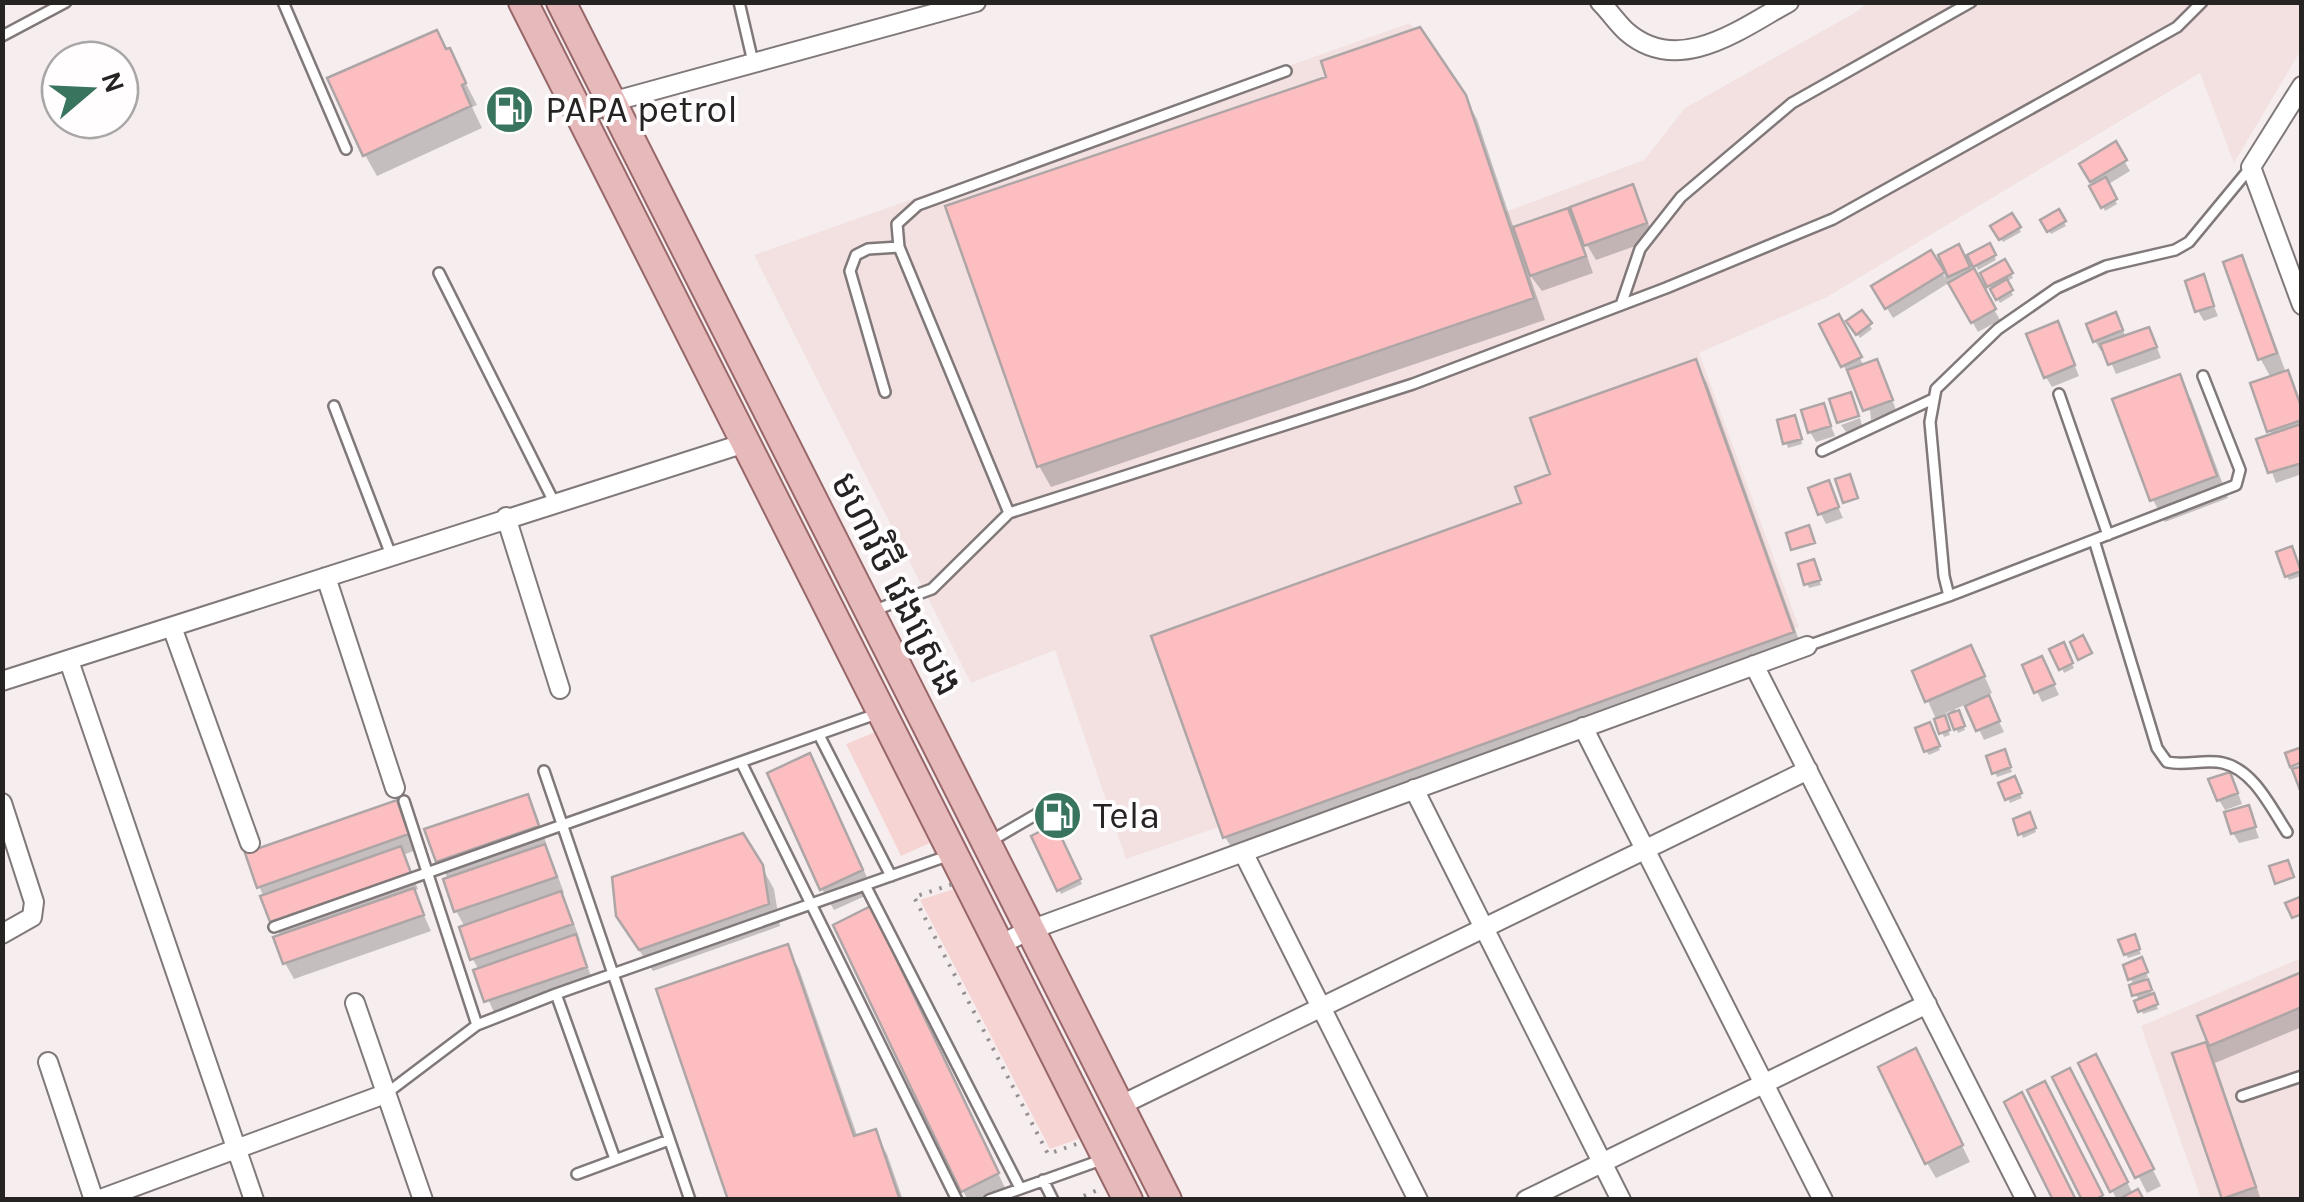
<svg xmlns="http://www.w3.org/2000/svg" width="2304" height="1202" viewBox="0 0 2304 1202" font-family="Karla,'Noto Sans Khmer',sans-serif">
	<rect width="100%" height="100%" fill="#f6eeee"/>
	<path fill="#f3e1e1" d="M1866,3H2301V50L2234,163L2200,73L1827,297L1699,353L1799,627L1126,859L1055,650L971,683L754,255L1410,23L1451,78L1500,214L1644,160L1685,108L1858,11Z
		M2301,958V1199H2201L2141,1026Z"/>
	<path fill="#f7d4d4" d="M878,731L932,842L901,856L846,744Z
		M957,888L1084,1137L1050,1149L920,900Z"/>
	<path fill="#0003" d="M449,51L477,105L472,107L482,128L377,176L365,155Z
		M1464,96L1477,119L1514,229L1567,211L1578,230L1632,187L1655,239L1596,260L1584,240L1582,242L1593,273L1542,291L1529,274L1545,320L1051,487L1039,466Z
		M2115,145L2130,171L2107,185L2117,204L2105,211L2082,164Z
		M2058,212L2066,226L2051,234L2043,221Z
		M2012,216L2021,232L2003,242L1994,227Z
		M1989,246L1996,260L1978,270L1971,256Z
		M1930,253L1945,278L1941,256L1964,257L2000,320L1978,332L1950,282L1893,318L1874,287Z
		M2241,258L2250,274L2286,373L2302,405V474L2276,483L2260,440L2273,436L2270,431L2271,378L2260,358Z
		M2005,262L2013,278L2005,282L2013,295L2000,303L1983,274Z
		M2202,277L2218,316L2204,321L2198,311Z
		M1861,313L1872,329L1860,338L1849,322Z
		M1838,317L1864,366L1882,372L1896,410L1871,420L1870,410L1866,411L1851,375L1849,376L1823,325Z
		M2121,325L2126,338L2154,340L2161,358L2116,374L2105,349L2101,351L2095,341Z
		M2062,334L2079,376L2052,387L2046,377Z
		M1695,362L1707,383L1804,654L1238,858L1225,837L1524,505L1553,475Z
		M2178,378L2191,399L2228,498L2165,522L2153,500L2116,401Z
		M1823,406L1835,436L1816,442L1810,432Z
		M1860,418L1862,426L1846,432L1841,425Z
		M1780,422H1797L1802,444L1788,448Z
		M1828,484L1843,518L1826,524L1821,514Z
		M2293,553L2301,576L2289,580L2287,576Z
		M1801,566H1815L1821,585L1809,588Z
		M2062,646L2074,668L2064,673L2053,650Z
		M1979,664L1992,693L1986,695L2004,732L1984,740L1967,704L1955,709L1965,730L1958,733L1950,711L1942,715L1950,735L1944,737L1915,672Z
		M2025,666L2047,669L2059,695L2042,702Z
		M1931,729L1940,750L1929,755L1926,751Z
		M809,756L874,892L834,910L822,889Z
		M2006,756L2012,772L1997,777L1989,757Z
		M2014,779L2022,798L2010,803L2002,784Z
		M2235,785L2242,804L2225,810L2219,800Z
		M527,797L536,813L546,843L542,844L553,863L564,893L560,894L569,910L580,940L577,941L594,983L496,1017L476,971L479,970L472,958L465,927L456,911L449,880L438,861Z
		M396,803L416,850L403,855L418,889L413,891L431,931L294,979L285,963L276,939L281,937L259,886Z
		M2248,808L2259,838L2239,843L2233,833Z
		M2031,819L2036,832L2023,838L2021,833Z
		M1054,827L1082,884L1061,894L1034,837Z
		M761,866L774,889L780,926L653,971L631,938Z
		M882,931L1009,1196L1002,1200H968L963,1191Z
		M2136,941L2141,954L2128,958L2126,954Z
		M787,947L799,969L858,1138L874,1132L887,1154L903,1200H731Z
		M2143,964L2148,977L2145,978L2158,1009L2143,1014L2131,979Z
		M2302,974V1027L2215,1063L2261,1200H2225L2176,1055L2211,1043Z
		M2082,1064L2104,1073L2161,1186L2147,1193Z
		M1924,1068L1970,1162L1936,1178L1927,1163Z
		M2079,1087L2133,1194L2142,1200H2117L2112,1190Z"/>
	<path fill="#fcbec0" stroke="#aea6a6" stroke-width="2.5" d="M1420,27L1466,95L1534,298L1037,467L945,206L1326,77L1321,61Z
		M437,30L446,49L450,48L466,83L462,85L471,106L363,156L327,78Z
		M2116,141L2127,160L2090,182L2079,164Z
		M2106,177L2117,199L2101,208L2089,186Z
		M1633,184L1647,223L1584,246L1570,207Z
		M1568,208L1586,256L1530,276L1513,227Z
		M2059,209L2066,221L2047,232L2040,220Z
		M2012,213L2021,227L1999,240L1990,226Z
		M1990,243L1996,255L1973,267L1967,255Z
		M1959,244L1970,267L1948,277L1938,255Z
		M1931,250L1945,272L1885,309L1871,286Z
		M2242,255L2277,353L2258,360L2223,262Z
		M2005,259L2013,273L1987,287L1980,273Z
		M1974,268L1996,309L1971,323L1948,283Z
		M2204,274L2214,306L2195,312L2185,281Z
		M2007,279L2013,290L1996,300L1990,289Z
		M1862,310L1872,323L1856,335L1846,321Z
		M2116,312L2123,330L2093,342L2086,324Z
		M1839,314L1862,357L1841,367L1819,324Z
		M2058,321L2075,365L2044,378L2026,334Z
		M2149,327L2157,347L2108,365L2100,344Z
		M1696,359L1794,632L1223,838L1151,636L1521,503L1515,487L1550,474L1530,418Z
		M1877,359L1893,400L1863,411L1847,370Z
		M2288,370L2302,409V420L2267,432L2250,383Z
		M2180,374L2217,476L2150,501L2112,399Z
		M1851,392L1859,416L1837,423L1829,399Z
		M1824,403L1831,426L1808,433L1801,410Z
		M1795,415L1802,439L1783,444L1777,420Z
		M2301,424L2302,463L2268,473L2256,439Z
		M1850,474L1858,498L1843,503L1835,479Z
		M1829,480L1839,507L1818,515L1808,488Z
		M1809,525L1815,543L1791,550L1786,533Z
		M2292,546L2301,571L2285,577L2276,552Z
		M1814,559L1821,580L1804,585L1798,564Z
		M2083,635L2092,653L2078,660L2070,642Z
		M2064,642L2073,663L2059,670L2049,649Z
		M1971,645L1985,676L1925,702L1912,671Z
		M2042,656L2055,684L2034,693L2022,665Z
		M1989,695L2000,721L1976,731L1965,706Z
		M1959,710L1965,726L1954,730L1948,714Z
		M1945,715L1950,730L1939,734L1934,719Z
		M1930,722L1940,746L1924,752L1915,728Z
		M2302,747V762L2290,767L2285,753Z
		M2005,749L2011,767L1992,774L1986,756Z
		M810,753L863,870L820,890L767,773Z
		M2302,766V790H2300L2292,769Z
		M2230,772L2238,793L2217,801L2208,779Z
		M2015,776L2022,793L2005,800L1998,783Z
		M528,794L539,826L436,862L424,829Z
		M397,800L409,834L257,888L245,853Z
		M2249,805L2256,827L2231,834L2224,812Z
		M2030,812L2036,828L2018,835L2013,819Z
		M1055,824L1081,879L1057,891L1031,836Z
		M743,833L763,865L769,904L639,950L616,916L612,877Z
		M545,844L557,877L454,912L443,879Z
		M401,846L411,873L270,922L260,896Z
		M2288,860L2294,877L2275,884L2269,866Z
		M414,888L424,915L283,964L273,937Z
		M561,891L573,924L470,960L459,927Z
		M2302,896V914L2292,918L2285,903Z
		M871,906L999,1173L961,1192L833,925Z
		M576,934L587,967L484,1002L473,970Z
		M2135,934L2140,949L2124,955L2118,940Z
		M788,944L854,1136L876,1129L900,1200H728L656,989Z
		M2142,957L2148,972L2128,980L2123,965Z
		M2302,972V1007L2209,1046L2197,1016Z
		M2148,979L2152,990L2132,996L2129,985Z
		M2154,993L2158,1004L2138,1012L2134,1001Z
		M2206,1042L2256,1187L2222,1199L2172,1053Z
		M1916,1048L1963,1145L1925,1164L1878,1067Z
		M2096,1054L2154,1169L2135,1178L2078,1063Z
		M2070,1068L2128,1182L2110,1192L2052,1077Z
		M2045,1081L2103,1195L2095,1200H2082L2027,1090Z
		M2022,1092L2076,1200H2053L2004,1102Z
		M2138,1189L2144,1200H2117Z"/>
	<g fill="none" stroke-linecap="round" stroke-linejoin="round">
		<defs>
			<path id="service" d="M283,2L346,149
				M739,2L753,62
				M2,36L66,2
				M439,273L554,502
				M1621,305L1640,249L1681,197L1792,103L1971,2
				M885,392L850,271L856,255L868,249L899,247
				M2059,394L2108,535
				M334,406L391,555
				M1822,451L1931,400
				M1009,513L899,247L897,224L918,205L1286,71
				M2094,540L2157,748L2167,762C2186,766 2205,759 2223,763C2254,770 2271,808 2287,832
				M1949,596L1944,576L1930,422L1936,389L1998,329L2057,288L2106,266L2175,250L2189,242L2251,167
				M872,611L932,589L1009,513L1413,384L1666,288L1833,219L2177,27L2202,2
				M1807,646L1949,596L2236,485L2240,470L2203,376
				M819,735L891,876
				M741,762L957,1200
				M544,771L690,1200
				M404,801L477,1025
				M989,842L1037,814
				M865,885L1020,1188
				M274,927L879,713
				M556,994L615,1159
				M387,1093L477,1025L556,994L950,855
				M2242,1096L2302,1076
				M577,1174L669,1140
				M1043,1180L1053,1200
				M989,1200L1104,1159"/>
			<path id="minor" d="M1600,2C1610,12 1618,24 1627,32C1679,77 1742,28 1789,2
				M2302,86L2251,167L2302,305
				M581,117L611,102L976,2
				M506,517L560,689
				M326,577L395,788
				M172,627L250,843
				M69,661L254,1200
				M1754,665L2026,1200
				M2,681L745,443
				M1583,727L1823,1200
				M1414,789L1621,1200
				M2,803L34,902L32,917L2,934
				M1243,852L1418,1200
				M999,945L1030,930L1807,646
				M355,1003L423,1200
				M48,1062L94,1200
				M1119,1106L1808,770
				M98,1200L385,1094
				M1526,1200L1927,1004"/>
			<path id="primary" d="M523,2L1128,1200
				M561,2L1167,1200"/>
		</defs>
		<use href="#service" stroke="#817979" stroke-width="14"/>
		<use href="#minor" stroke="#817979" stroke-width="22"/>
		<use href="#primary" stroke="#986769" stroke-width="32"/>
		<path stroke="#969090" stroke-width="4" stroke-dasharray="2.5 8" stroke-linecap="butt" d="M959,882L1091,1139L1048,1154L914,897Z
			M1074,1200L1098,1190"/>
		<use href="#service" stroke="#fff" stroke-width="9"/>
		<use href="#minor" stroke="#fff" stroke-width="18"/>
		<use href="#primary" stroke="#e6b9bb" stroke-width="28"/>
	</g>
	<defs>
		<symbol id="fuel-disc" viewBox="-11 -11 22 22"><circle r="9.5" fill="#39745e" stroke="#fffdfd"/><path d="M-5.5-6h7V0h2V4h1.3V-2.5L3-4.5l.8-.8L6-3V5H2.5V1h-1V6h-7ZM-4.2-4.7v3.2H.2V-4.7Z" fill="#fff"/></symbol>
	</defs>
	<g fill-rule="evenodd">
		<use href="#fuel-disc" x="482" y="82" width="55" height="55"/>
		<use href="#fuel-disc" x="1030" y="788" width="55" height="55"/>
	</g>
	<g text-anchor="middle" stroke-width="8" stroke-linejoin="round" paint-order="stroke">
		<g font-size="38" fill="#262323" stroke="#fffdfd" text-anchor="start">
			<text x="545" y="122">PAPA petrol</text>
			<text x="1093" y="828">Tela</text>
		</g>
		<g font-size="38" fill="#262323" stroke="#fffdfd">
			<text transform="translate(897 584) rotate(63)" y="13">មហាវិថី វេងស្រេង</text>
		</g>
	</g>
	<rect width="2304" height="1202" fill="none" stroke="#262323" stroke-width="10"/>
	<g transform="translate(90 90) rotate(71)"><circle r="48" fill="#fffdfd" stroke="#a8a6a6" stroke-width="2.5"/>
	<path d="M0-8L18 38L0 25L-18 38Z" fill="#39745e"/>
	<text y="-15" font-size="28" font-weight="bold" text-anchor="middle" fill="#262323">N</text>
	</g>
</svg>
